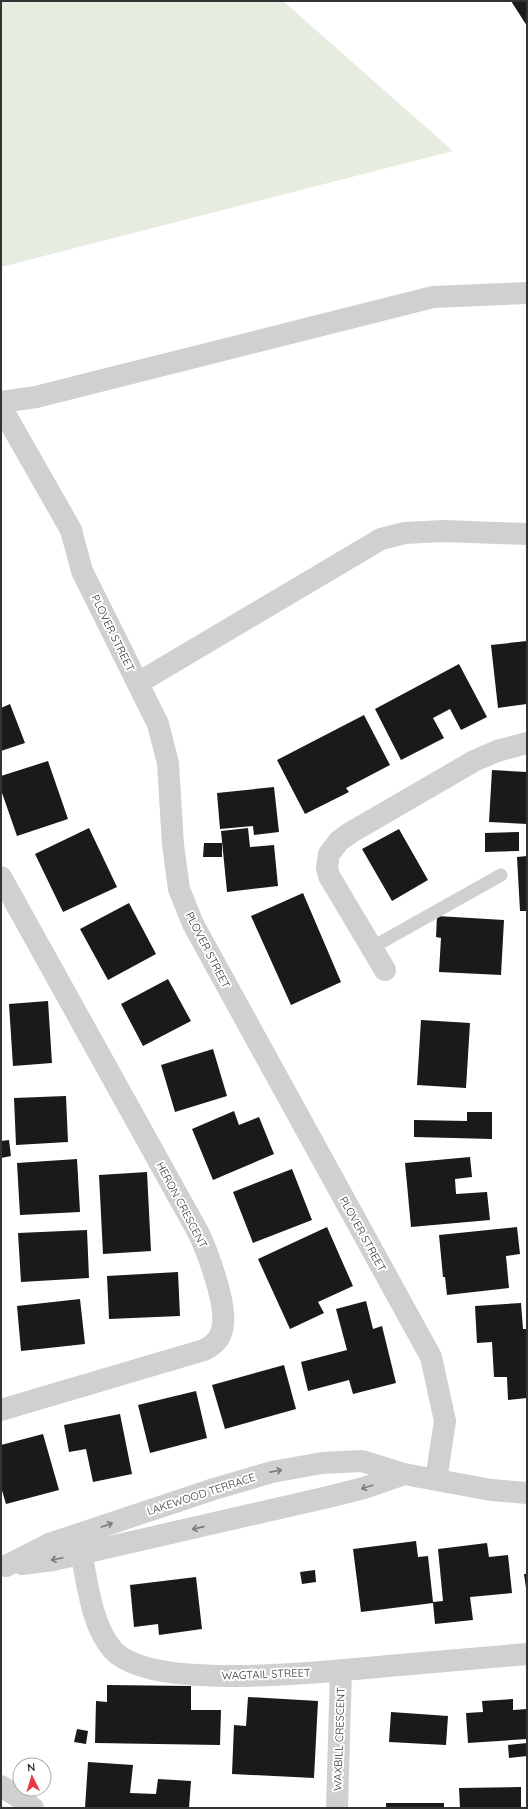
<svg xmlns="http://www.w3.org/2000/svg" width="528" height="1809" viewBox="0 0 528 1809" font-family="Quicksand,sans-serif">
	<rect width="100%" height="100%" fill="#fff"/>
	<path fill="#e6ecdf" d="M1,1H283L453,151L1,267Z"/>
	<path fill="#1a1a1a" d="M511,1H527V26Z
		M527,641V704L498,708L491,645Z
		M459,664L487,717L461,730L450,709L433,718L444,738L401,760L375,709Z
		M10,704L25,743L1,751V708Z
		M364,715L390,765L346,788L349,792L305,814L277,760Z
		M48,761L68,819L17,836L1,790V776Z
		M492,770L527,772V824L489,822Z
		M274,787L279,832L254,835L253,826L220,829L217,793Z
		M89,828L117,887L63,912L35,854Z
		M248,828L250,847L274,845L278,886L227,892L221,831Z
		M399,829L428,880L392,901L362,849Z
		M519,832V851L485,852V833Z
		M204,843H222V857H203Z
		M527,856V911H520L517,857Z
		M303,893L341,982L291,1005L251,916Z
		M129,903L156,954L108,980L80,929Z
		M437,916L504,920L501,975L439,972L441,938L436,937Z
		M168,979L191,1021L143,1046L121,1004Z
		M48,1001L52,1063L13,1066L9,1004Z
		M421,1020L470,1023L466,1088L417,1085Z
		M213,1049L227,1096L175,1112L161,1065Z
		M66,1096L68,1142L16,1145L14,1098Z
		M234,1111L239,1125L259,1117L274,1154L213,1180L192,1129Z
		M467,1112H492V1139L414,1137V1120L467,1121Z
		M9,1140L11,1156L1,1158V1141Z
		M470,1157L472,1177L455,1179L456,1194L487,1192L490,1220L411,1227L405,1163Z
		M77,1159L80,1212L20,1215L17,1163Z
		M292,1169L312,1220L253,1243L233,1192Z
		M147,1172L151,1251L103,1254L99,1175Z
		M327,1227L353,1286L318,1302L324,1313L290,1329L258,1259Z
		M517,1227L520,1254L506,1256L509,1288L447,1295L445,1277H443L439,1235Z
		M87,1230L89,1278L21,1282L18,1233Z
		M178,1272L180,1316L109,1319L107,1276Z
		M80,1299L85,1344L21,1351L17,1306Z
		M366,1301L373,1329L382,1326L396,1383L353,1394L349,1380L308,1391L301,1362L347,1350L336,1309Z
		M521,1303L523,1329H527V1398L508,1400L507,1377H494L492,1342L477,1343L475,1306Z
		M284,1365L296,1409L225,1429L212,1385Z
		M196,1391L207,1438L150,1453L138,1405Z
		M120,1414L132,1474L93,1482L86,1449L69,1452L64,1425Z
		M43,1434L59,1490L6,1504L1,1487V1445Z
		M416,1541L418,1557L428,1556L433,1602L443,1601L438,1549L487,1543L489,1557L508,1555L512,1593L470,1597L473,1620L435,1624L433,1603L361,1612L353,1549Z
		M315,1570L316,1582L302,1584L300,1572Z
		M524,1574H527V1588H526Z
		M196,1577L202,1629L159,1635L158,1624L134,1627L130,1585Z
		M107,1685L191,1686V1710H221L220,1745L95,1743L96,1701L107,1702Z
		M248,1697L318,1701L314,1778L232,1774L234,1725L246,1726Z
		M513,1699V1710L527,1709V1739L468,1743L466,1713L483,1712L482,1701Z
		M391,1712L448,1716L446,1745L389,1742Z
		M77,1729L88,1731L86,1744L74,1742Z
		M527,1743V1756L509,1758L508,1745Z
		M88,1762L133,1765L130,1793L156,1794L158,1779L191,1781L189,1808H85Z
		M521,1787V1808H460L459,1788Z
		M386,1803H444V1808H386Z"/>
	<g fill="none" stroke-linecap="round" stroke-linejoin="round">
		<path stroke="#d0d0d0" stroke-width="13" d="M371,948L501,875"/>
		<path stroke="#d0d0d0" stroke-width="22" d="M1,402L36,397L433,297L527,293
			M1,407L71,530L82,571L158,724L168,763L173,845L179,889L193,924L431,1357L445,1421L436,1480
			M138,683L381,539L405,533L443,531L527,534
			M1,877L198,1232C208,1253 226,1302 223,1324C222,1337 215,1345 204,1350L1,1410
			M385,970L329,876L327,868L329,854L339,841L350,833L474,761L497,751L527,743
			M77,1535C87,1570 88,1622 113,1650C152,1693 331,1671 388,1666C435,1662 481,1658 527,1654
			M22,1564L53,1560L328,1497L364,1488L404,1474
			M6,1566L49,1544L214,1489L272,1472L322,1463L362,1461L404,1474L491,1490L527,1493
			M1,1786L23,1800L33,1808
			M337,1808L341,1670"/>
	</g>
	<defs><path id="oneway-shaft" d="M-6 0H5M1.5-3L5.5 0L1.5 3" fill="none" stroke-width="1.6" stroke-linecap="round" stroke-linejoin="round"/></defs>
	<g stroke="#7a7a7a">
		<use href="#oneway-shaft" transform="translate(276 1471) rotate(-11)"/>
		<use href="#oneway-shaft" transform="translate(367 1487) rotate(162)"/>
		<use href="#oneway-shaft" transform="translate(107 1525) rotate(-19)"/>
		<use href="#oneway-shaft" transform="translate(198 1528) rotate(167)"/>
		<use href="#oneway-shaft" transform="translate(57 1559) rotate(168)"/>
	</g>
	<g text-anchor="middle" stroke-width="4" stroke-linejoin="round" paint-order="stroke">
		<g font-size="11" fill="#333" stroke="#fff">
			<text transform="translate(113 633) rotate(64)" y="4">PLOVER STREET</text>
			<text transform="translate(208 950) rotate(63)" y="4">PLOVER STREET</text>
			<text transform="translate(182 1205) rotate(62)" y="4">HERON CRESCENT</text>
			<text transform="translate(363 1234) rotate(61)" y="4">PLOVER STREET</text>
			<text transform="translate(201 1494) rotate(-18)" y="4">LAKEWOOD TERRACE</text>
			<text transform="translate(266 1674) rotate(-2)" y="4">WAGTAIL STREET</text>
			<text transform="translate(339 1739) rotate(-88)" y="4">WAXBILL CRESCENT</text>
		</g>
	</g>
	<rect width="528" height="1809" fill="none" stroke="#333333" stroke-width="4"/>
	<g transform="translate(32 1777) rotate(355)"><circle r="19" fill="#ffffff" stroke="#adadad"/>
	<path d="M0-3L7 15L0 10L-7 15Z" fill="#e63946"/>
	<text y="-6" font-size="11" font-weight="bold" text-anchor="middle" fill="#333333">N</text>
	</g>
</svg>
